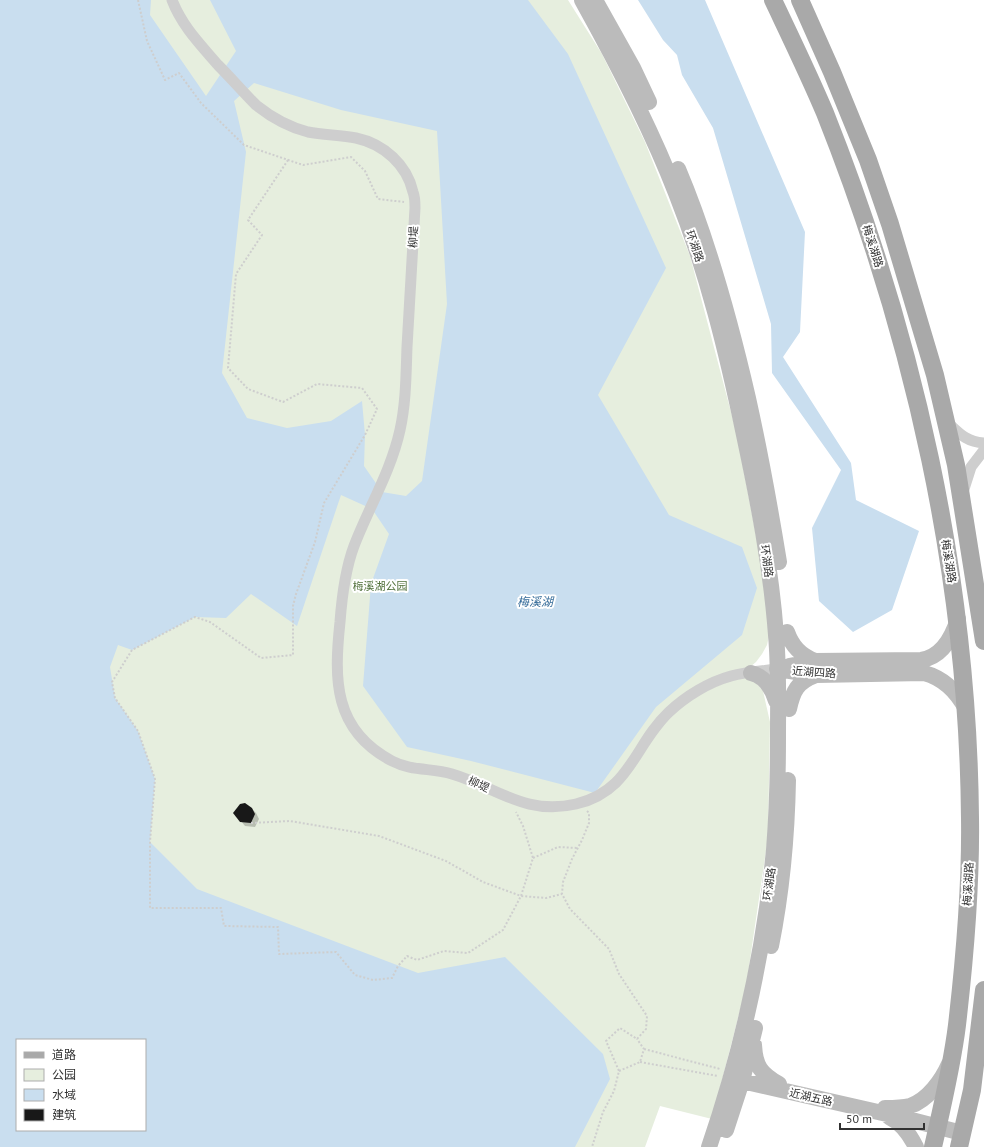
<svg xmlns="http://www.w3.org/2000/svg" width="984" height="1147" viewBox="0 0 984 1147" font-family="'PT Sans','Noto Sans SC',sans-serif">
	<rect width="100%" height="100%" fill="#fff"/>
	<path fill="#e6eede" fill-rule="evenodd" d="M0,0H568L602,54L645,142L690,256L737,435L764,578L769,636L767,645L762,654L756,662L750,667L757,684L763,691L770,722L768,837L746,987L712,1119L660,1106L645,1147H0ZM17,1040H145V1130H17Z"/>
	<path fill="#c9deef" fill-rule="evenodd" d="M0,0H151L150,15L206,96L236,51L210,0H528L568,54L666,268L598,395L669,515L742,547L757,588L742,635L656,707L595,793L471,761L407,747L363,686L371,584L389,534L372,509L341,495L297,626L251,594L226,618L195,617L132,650L118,645L110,667L115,698L138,731L155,779L150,842L197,889L418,973L505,957L603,1054L610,1079L575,1147H0ZM254,83L341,110L437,131L447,304L422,481L406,496L382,492L364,466L365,435L362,401L331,421L287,428L247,418L222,373L246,152L234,101ZM17,1040H145V1130H17Z
		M638,0H705L805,232L800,332L783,357L851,463L856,500L919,531L892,610L853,632L819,601L812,528L841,470L772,373L771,324L713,128L682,75L677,55L663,40Z"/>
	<path fill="#0003" d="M251,808L256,813L259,819L255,827L245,826L241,821Z"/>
	<path fill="#181818" d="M245,803L252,808L255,814L251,823L240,822L233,813L240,804Z"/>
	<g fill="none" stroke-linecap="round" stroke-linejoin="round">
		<path stroke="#cecece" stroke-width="2" stroke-dasharray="2 2" stroke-linecap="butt" d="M138,0L147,41L165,80L179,73L201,103L244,145L303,165L351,157L365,171L378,199L404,202
			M288,160L248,220L262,235L236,274L228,368L248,389L283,402L317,384L362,388L377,409L365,435L324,503L315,542L296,594L293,606V655L261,658L210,622L195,617L132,650L112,682L115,698L138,731L155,779L150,842V908H221L224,926L278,927L279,954L336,952L355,975L373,980L392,978L398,966L407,956L417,960L444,951L468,953L503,930L521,896L546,898L562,894
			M587,811L589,813V823L582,840L572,859L563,882L562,894L570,909L609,949L619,974L647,1016L646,1029L637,1039L620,1028L606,1041L619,1071L614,1091L603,1112L592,1147
			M251,823L290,821L379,836L446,861L483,882L521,896L533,858L523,826L516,812
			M533,858L558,847L578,848
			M644,1049L720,1069
			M640,1062L718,1076
			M619,1071L640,1062L644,1049L637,1039"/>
		<path stroke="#cecece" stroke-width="11" d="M172,0C182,26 200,44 218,65C231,78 243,92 256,105C271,117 289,127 308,132C324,135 340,135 356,138C384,144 407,165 413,192C415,197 415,203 415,208C412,254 410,301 407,347C406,375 406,403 400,430C391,471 369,507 354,546C345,570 342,595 340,622C334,679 333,730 392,761C411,771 432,768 452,774C496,787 525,816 576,804C631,791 634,745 669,712C686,696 709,682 731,676C746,672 762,671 777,669
			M946,421C959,433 966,442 984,443
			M963,492L971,467L984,450"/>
		<path stroke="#bbb" stroke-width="16" d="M582,0C617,63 650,126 676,193C707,271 727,353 744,435C758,501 771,567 776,635C779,669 778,703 778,737C778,774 777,812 774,850C764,951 742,1051 709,1147
			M595,0L633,68L649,102
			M678,169C709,242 730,320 748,398C760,452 770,507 779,562
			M787,632C792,646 800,655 815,661
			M789,666L815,661L921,660C942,657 952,638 958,619
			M777,669L816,675L924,673C943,678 957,692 966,709
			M751,673C764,676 772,688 776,701
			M789,709C793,691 797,682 816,675
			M771,946C782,891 787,836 788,780
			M754,1045C755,1066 761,1074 779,1084
			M733,1079L900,1117L962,1133
			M885,1108C893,1108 902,1108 910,1106C928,1100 942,1080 949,1064
			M889,1117C902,1123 910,1135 916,1147
			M726,1130L742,1081L755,1028"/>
		<path stroke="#a9a9a9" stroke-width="18" d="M773,0C791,38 809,75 825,113C914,337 968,577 970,818C971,887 965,956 957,1025C952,1066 942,1107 933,1147
			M800,0L832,72L868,160L890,224L935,375L956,465L984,641
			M959,1147L972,1090L984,990"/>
	</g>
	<g text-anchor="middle" stroke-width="4" stroke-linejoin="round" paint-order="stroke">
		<g font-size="11" fill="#313131" stroke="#fff">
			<text transform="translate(413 237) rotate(-87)" y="4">柳堤</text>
			<text transform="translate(695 246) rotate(71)" y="4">环湖路</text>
			<text transform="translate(873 246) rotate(72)" y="4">梅溪湖路</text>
			<text transform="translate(767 561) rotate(82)" y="4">环湖路</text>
			<text transform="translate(949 561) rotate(81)" y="4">梅溪湖路</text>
			<text transform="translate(814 672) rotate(4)" y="4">近湖四路</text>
			<text transform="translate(479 784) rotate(24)" y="4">柳堤</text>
			<text transform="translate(769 884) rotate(-82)" y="4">环湖路</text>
			<text transform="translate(968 884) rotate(-87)" y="4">梅溪湖路</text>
			<text transform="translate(811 1097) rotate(13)" y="4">近湖五路</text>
		</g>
		<g font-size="11" fill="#50703a" stroke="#fff">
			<text x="380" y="590">梅溪湖公园</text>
		</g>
		<g font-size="12" font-style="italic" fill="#376d9a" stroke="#fff">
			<text x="535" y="606">梅溪湖</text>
		</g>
	</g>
	<rect x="16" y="1039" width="130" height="92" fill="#ffffff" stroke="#adadad"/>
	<rect x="24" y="1052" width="20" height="6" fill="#a9a9a9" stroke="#adadad"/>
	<text x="52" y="1059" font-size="12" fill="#313131">道路</text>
	<rect x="24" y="1069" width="20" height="12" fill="#e6eede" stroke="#adadad"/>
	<text x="52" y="1079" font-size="12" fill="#313131">公园</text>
	<rect x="24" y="1089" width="20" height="12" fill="#c9deef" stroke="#adadad"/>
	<text x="52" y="1099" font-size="12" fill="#313131">水域</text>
	<rect x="24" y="1109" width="20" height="12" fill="#181818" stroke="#adadad"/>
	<text x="52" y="1119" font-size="12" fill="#313131">建筑</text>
	<path d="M840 1123v6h84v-6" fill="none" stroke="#313131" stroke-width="2"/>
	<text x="846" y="1123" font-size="12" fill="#313131" stroke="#ffffff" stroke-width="3" paint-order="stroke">50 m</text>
</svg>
